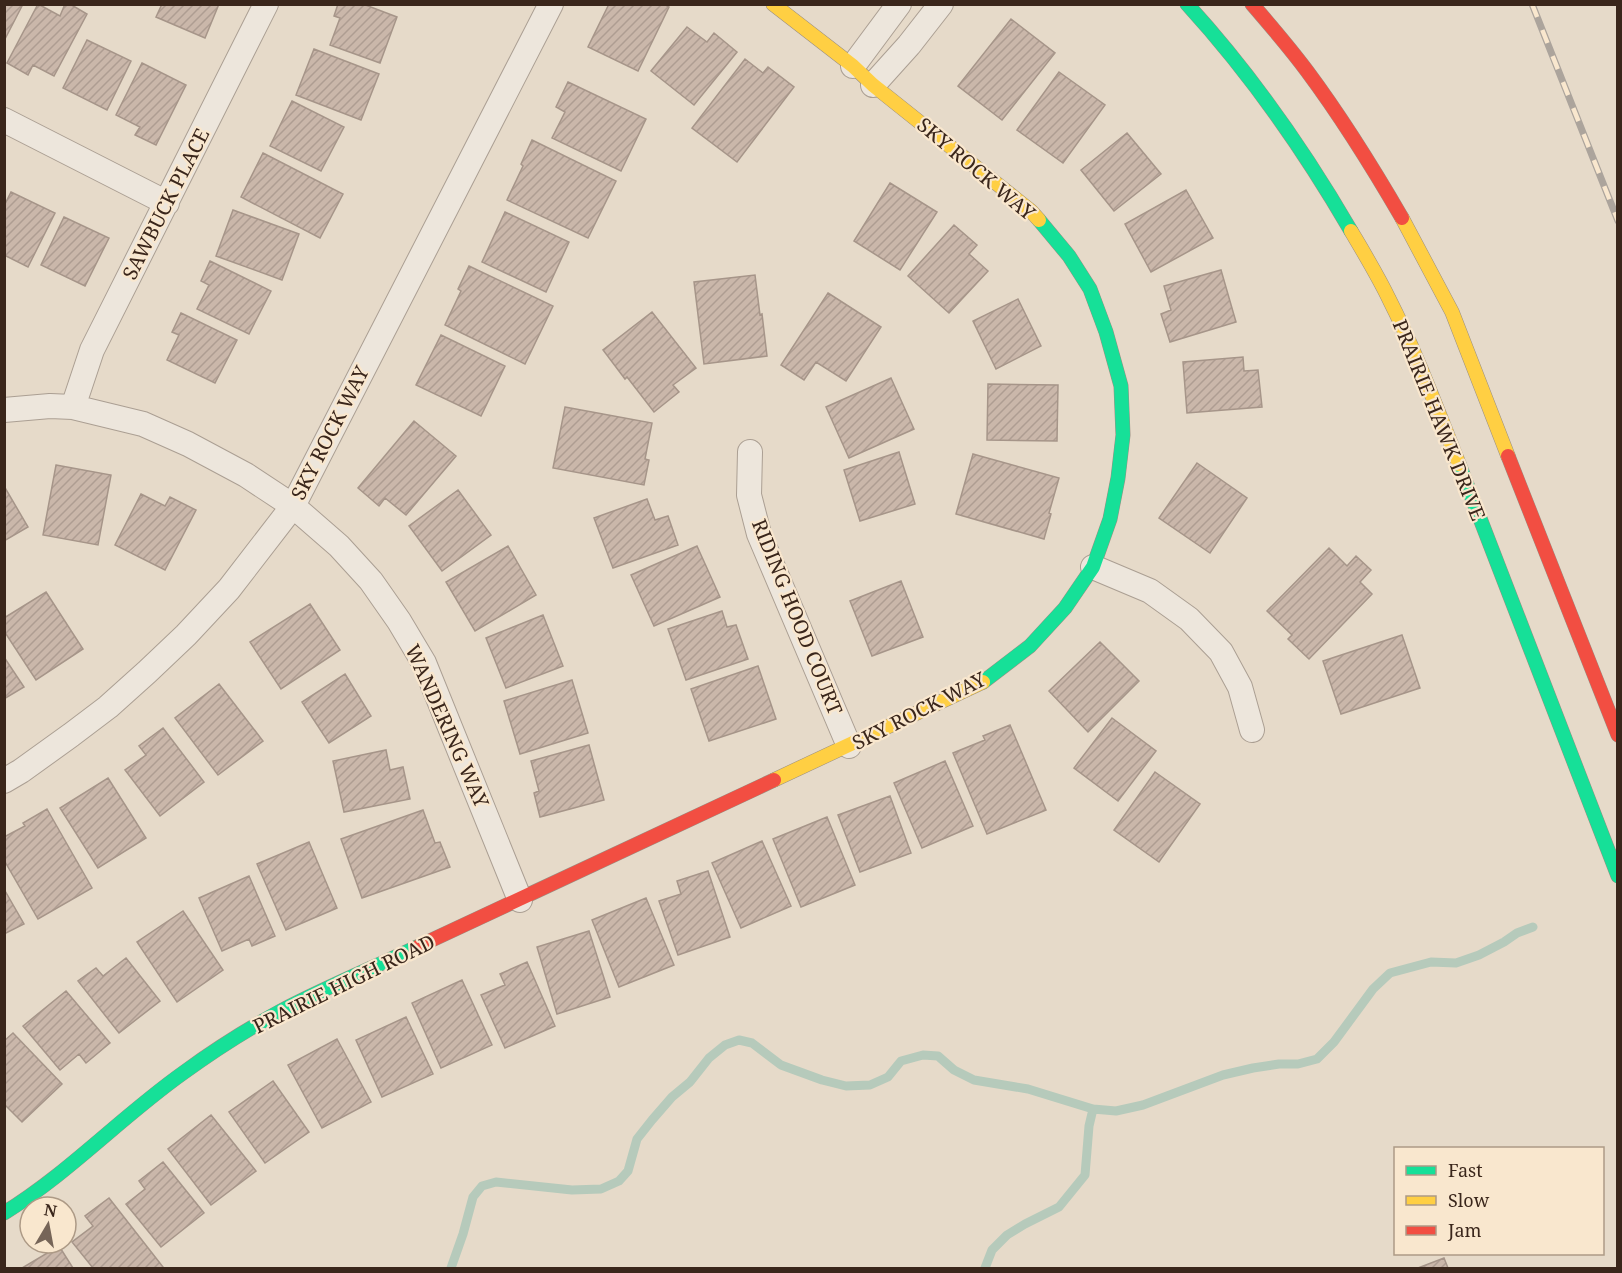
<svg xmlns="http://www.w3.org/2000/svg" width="1622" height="1273" viewBox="0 0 1622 1273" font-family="'Noto Serif',serif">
	<defs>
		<pattern id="building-hatch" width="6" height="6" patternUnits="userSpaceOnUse" patternTransform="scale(1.5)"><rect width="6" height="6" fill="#cab7aa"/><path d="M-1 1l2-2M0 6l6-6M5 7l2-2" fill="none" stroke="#ae9d92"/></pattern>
	</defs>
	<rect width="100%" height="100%" fill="#e6dac9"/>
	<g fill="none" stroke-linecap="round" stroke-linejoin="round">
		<path stroke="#b6cabb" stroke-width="9" d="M451,1268L463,1234L473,1197L482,1186L496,1182L572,1190L601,1189L619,1181L628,1171L637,1139L652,1120L672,1097L690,1082L709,1058L725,1045L739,1040L752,1043L781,1065L822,1080L846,1086L870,1085L888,1077L901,1061L923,1055L938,1056L954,1070L974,1080L1028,1089L1093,1109L1116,1111L1143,1105L1223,1075L1253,1068L1279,1064H1298L1317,1059L1334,1042L1373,989L1390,973L1431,962L1456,963L1479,955L1504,942L1517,933L1533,927
			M985,1268L992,1250L1007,1235L1025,1224L1059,1207L1085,1175L1089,1126L1093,1109"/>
	</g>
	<path fill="url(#building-hatch)" stroke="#a69589" stroke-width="1.5" d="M4,4H23L4,41Z
		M38,4L60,16L65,4H70L87,14L54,76L33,65L28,75L7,63Z
		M162,4H219L205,38L156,17Z
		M338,4H363L397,17L380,63L330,45L340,18L334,16Z
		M609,4H664L669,7L638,71L588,47Z
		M1011,19L1055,53L1002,120L958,86Z
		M687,27L707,42L714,33L737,52L694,105L651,71Z
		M87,40L131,61L107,110L63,88Z
		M314,49L379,74L361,120L296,95Z
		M745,59L763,73L768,67L794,87L737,162L692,128Z
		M142,63L186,85L156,145L135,135L140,127L116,115Z
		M1059,72L1105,105L1063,163L1017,130Z
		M568,82L646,119L621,171L552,138L565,112L556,107Z
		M292,101L344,127L321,171L270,146Z
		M1127,133L1161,174L1114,211L1081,170Z
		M532,140L616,181L588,238L507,200L523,166L521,164Z
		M263,153L343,194L320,238L241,197Z
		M890,183L937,212L900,270L854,241Z
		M1186,190L1213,238L1151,272L1125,224Z
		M11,192L55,213L28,267L4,255V206Z
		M233,210L299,234L282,280L216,256Z
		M505,212L569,242L546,292L482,262Z
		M64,217L109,238L85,286L41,265Z
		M954,225L977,245L969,254L988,271L949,313L908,276Z
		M210,261L271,291L249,334L197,309L209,285L201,281Z
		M469,266L553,306L525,364L445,325L461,291L458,289Z
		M1221,270L1236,322L1170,342L1161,314L1171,310L1164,286Z
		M755,275L760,315L762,314L767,356L704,364L694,282Z
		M828,293L881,327L846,381L816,362L804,380L781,365Z
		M1018,299L1041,346L996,369L973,321Z
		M652,312L696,368L673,385L679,392L654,412L627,377L625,379L603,350Z
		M181,313L237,340L215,383L167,360L179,335L172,332Z
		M441,335L505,366L481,416L416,385Z
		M1243,357L1244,371L1258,370L1262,407L1187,413L1183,362Z
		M891,378L914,429L849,458L826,407Z
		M988,384L1058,385L1057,441L987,440Z
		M565,407L652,423L645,459L649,460L644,485L553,468Z
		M414,421L456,456L406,515L385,498L379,506L358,488Z
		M899,452L915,504L860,521L844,470Z
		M973,454L1059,478L1049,513L1051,514L1044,539L956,514Z
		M1197,463L1247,498L1210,553L1159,518Z
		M56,465L111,475L98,545L43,535Z
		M4,486L28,527L4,541Z
		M458,490L491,535L442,571L409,526Z
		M141,494L165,506L170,497L196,510L165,570L115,545Z
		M647,499L655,520L668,516L678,545L613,568L594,518Z
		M508,546L536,595L475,631L446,582Z
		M697,546L720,597L654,626L631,575Z
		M1329,548L1347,566L1356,556L1371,570L1360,582L1372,594L1309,659L1288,639L1292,635L1267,611Z
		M901,581L923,637L872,656L850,601Z
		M46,592L83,649L36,680L4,631V618Z
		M310,604L340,650L281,689L250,642Z
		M722,611L727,627L736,625L748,659L686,680L668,629Z
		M543,615L563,666L506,688L486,638Z
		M1402,635L1420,688L1341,714L1323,661Z
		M1100,642L1139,681L1088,732L1049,691Z
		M4,657L24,687L4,699Z
		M758,666L776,719L709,741L691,689Z
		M345,674L371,716L329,743L302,702Z
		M572,680L588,733L520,754L504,701Z
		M219,684L263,741L218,775L175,718Z
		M1112,718L1156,751L1118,801L1074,768Z
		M1010,725L1046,810L987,834L953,753L985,740L983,736Z
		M163,728L204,782L160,816L125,770L146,755L139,746Z
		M589,745L604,800L540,817L534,793L539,791L531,761Z
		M386,750L390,770L403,767L410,799L344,812L333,761Z
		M945,761L973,826L922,848L894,783Z
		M1155,772L1200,804L1159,862L1114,830Z
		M108,778L146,838L98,868L60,808Z
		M890,796L911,853L860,872L838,815Z
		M47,809L92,888L38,919L4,860V837L25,826L23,823Z
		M423,810L435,843L440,842L450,867L362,898L341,839Z
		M827,817L855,885L801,907L773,839Z
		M762,841L791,906L741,928L712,863Z
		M309,842L337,908L286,930L257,864Z
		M708,871L730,937L678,955L659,901L681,894L677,881Z
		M249,876L275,936L252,946L249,939L222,951L199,898Z
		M4,889L24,924L4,934Z
		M646,898L674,965L619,987L592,920Z
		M183,911L223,970L177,1002L137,942Z
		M589,931L610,997L557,1014L537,947Z
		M126,958L160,1001L119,1033L78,981L96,968L103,976Z
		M527,962L555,1026L505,1048L481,995L505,985L500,974Z
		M462,980L492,1045L441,1068L412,1003Z
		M66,991L110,1043L86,1063L79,1054L60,1070L23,1026Z
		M406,1017L433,1074L382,1097L356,1040Z
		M13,1033L62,1084L22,1122L4,1104V1041Z
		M337,1039L371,1102L322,1128L288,1065Z
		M273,1081L309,1132L265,1163L229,1112Z
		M211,1115L256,1171L211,1205L168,1149Z
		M163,1162L204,1213L161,1247L126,1204L145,1189L139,1181Z
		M109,1198L163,1267L161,1268H93L72,1242L93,1226L85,1216Z
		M59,1246L73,1268H22Z
		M1444,1258L1448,1268H1418Z"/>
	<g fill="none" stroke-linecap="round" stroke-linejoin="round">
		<defs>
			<path id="street" d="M853,66L899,4
				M873,85L909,45L941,4
				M4,120L167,203
				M73,407L92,350L266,4
				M4,410L50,406L73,407L143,424L188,444L246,475L293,506L339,546L371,581L399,621L424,663L520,900
				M750,452L749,495L759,534L849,746
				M1093,567L1150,591L1189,619L1221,652L1240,687L1252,730
				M4,781L21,771L71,735L108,707L147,672L186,635L229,589L293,506L551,4"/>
			<path id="fast" d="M1187,4C1250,73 1304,150 1351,231
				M1459,464L1618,876
				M983,682L1030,646L1065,608L1093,567L1110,519L1118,478L1123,435L1121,386L1106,332L1090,289L1069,256L1039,220
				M4,1213C69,1173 121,1117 183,1073C213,1051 246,1030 279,1012C324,988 373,968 419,946"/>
			<path id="slow" d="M773,4L853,66L873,85L1031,211L1039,220
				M1402,218L1452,312L1508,456
				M1351,231C1364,253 1378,276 1389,299C1416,352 1437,409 1459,464
				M774,780L983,682"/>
			<path id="jam" d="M1252,4C1271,26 1290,48 1307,71C1342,118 1373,168 1402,218
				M1508,456L1618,735
				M419,946L774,780"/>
		</defs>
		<use href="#street" stroke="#ab9f93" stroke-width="26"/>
		<use href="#fast" stroke="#9a8f83" stroke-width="15"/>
		<use href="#slow" stroke="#9a8f83" stroke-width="15"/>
		<use href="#jam" stroke="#9a8f83" stroke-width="15"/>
		<use href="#street" stroke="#ede6dc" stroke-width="24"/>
		<use href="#fast" stroke="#16e098" stroke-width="14"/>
		<use href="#slow" stroke="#ffcf43" stroke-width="14"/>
		<use href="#jam" stroke="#f24e42" stroke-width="14"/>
		<defs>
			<path id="rail" d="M1532,4L1618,221"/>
		</defs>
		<use href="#rail" stroke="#aca49c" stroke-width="7"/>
		<use href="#rail" stroke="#f9e7ce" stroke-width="4.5" stroke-dasharray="14" stroke-linecap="butt"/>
	</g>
	<g text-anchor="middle" stroke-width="4.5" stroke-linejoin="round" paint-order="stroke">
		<g font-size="20" fill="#3a261b" stroke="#f9e7ce">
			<text transform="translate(976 169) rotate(40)" y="7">SKY ROCK WAY</text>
			<text transform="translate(166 204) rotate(-63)" y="7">SAWBUCK PLACE</text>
			<text transform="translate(1439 420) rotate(68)" y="7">PRAIRIE HAWK DRIVE</text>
			<text transform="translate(330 433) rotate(-63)" y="7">SKY ROCK WAY</text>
			<text transform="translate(797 617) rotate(68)" y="7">RIDING HOOD COURT</text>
			<text transform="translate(919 711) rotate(-27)" y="7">SKY ROCK WAY</text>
			<text transform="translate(447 726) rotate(66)" y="7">WANDERING WAY</text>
			<text transform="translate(344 984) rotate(-26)" y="7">PRAIRIE HIGH ROAD</text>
		</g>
	</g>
	<rect width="1622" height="1273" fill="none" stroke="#3a261b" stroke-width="12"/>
	<rect x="1394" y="1147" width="210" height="108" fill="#f9e7ce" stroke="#ad9a86" stroke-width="1.5"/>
	<rect x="1406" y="1166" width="30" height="9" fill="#16e098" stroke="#ad9a86" stroke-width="1.5"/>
	<text x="1448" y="1177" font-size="18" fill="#3a261b">Fast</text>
	<rect x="1406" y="1196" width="30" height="9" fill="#ffcf43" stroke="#ad9a86" stroke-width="1.5"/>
	<text x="1448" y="1207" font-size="18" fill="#3a261b">Slow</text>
	<rect x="1406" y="1226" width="30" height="9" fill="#f24e42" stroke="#ad9a86" stroke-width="1.5"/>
	<text x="1448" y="1237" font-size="18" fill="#3a261b">Jam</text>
	<g transform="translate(48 1225) rotate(10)"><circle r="28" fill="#f9e7ce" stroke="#ad9a86" stroke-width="1.5"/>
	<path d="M0-4.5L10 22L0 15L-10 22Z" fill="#766558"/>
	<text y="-9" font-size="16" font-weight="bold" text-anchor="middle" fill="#3a261b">N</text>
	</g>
</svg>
